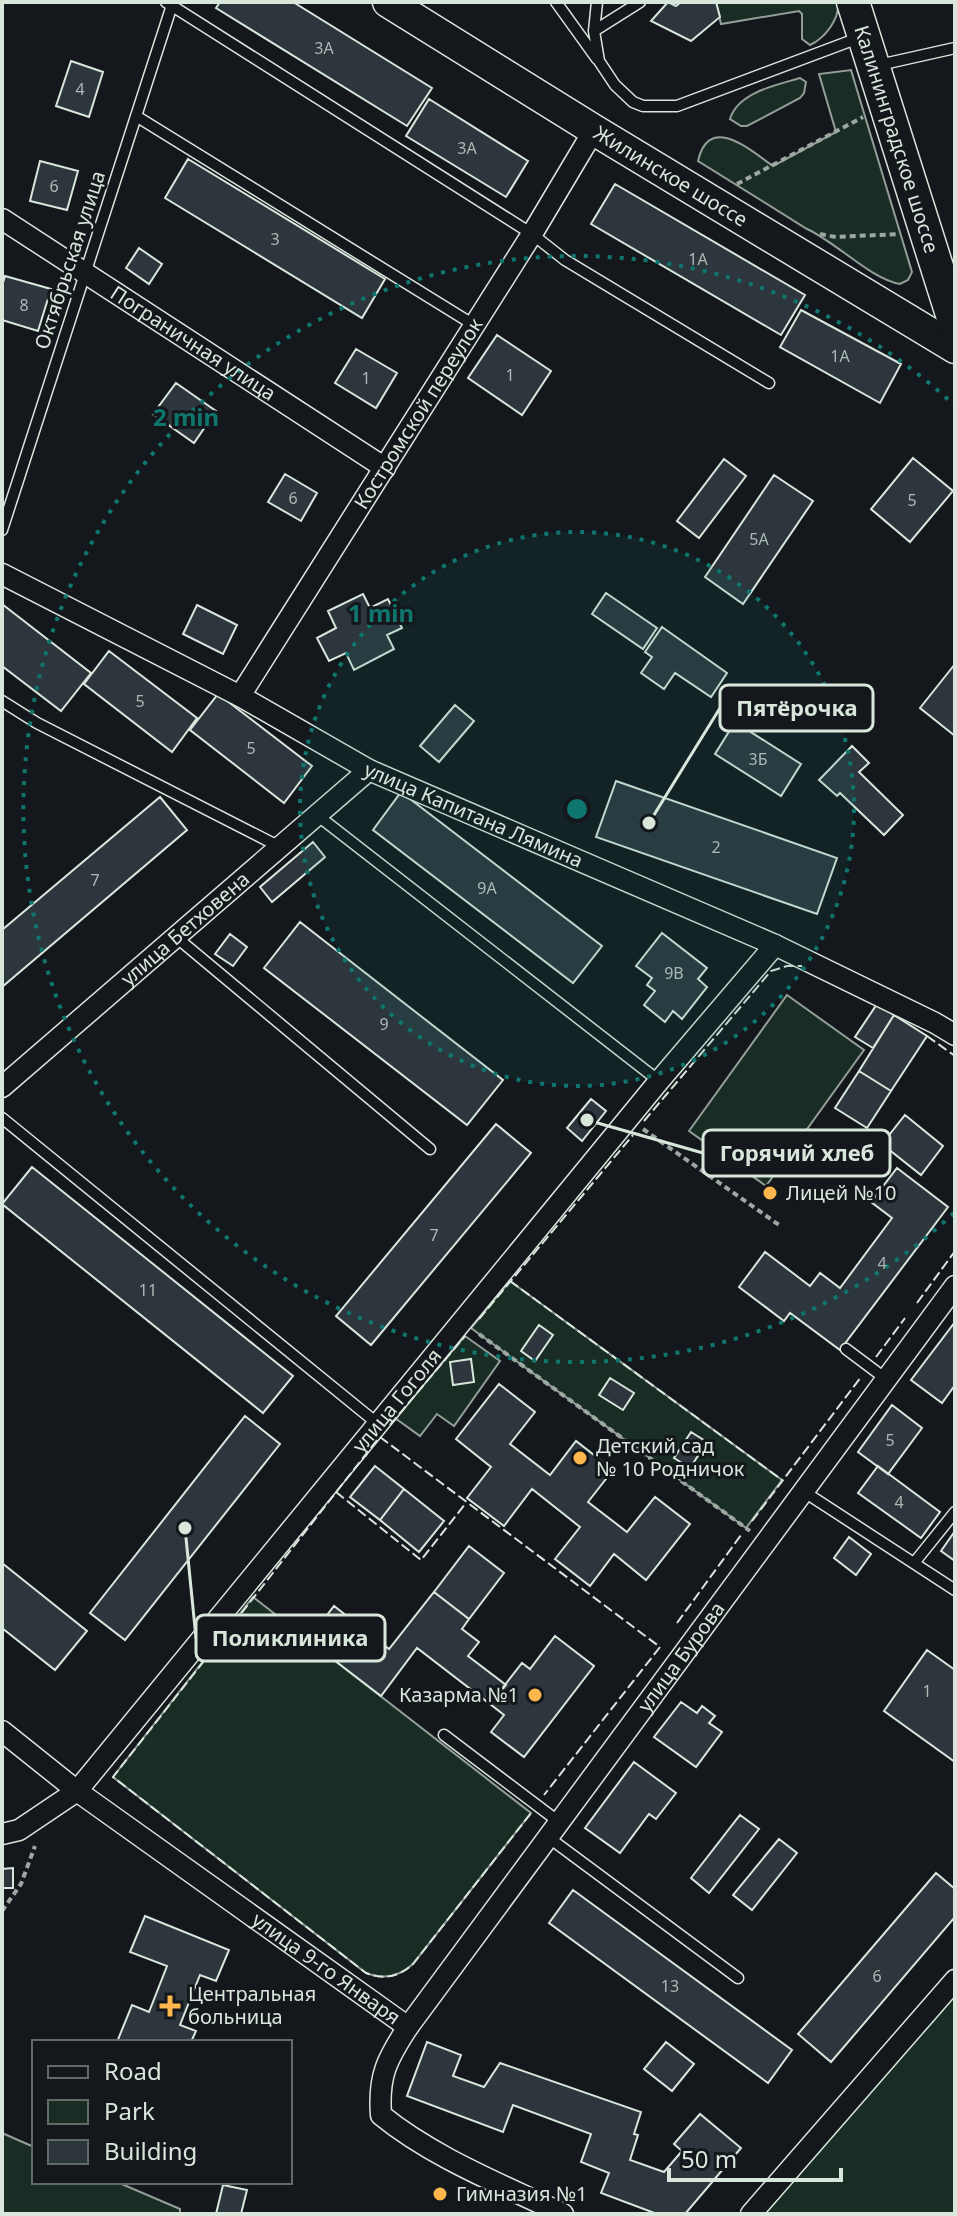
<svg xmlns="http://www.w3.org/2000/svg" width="957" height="2216" viewBox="0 0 957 2216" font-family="'Noto Sans',sans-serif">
	<rect width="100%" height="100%" fill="#14181c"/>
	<path fill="#1a2d24" stroke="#939e99" stroke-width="2" d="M716,2H838C840,19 825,38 810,45L802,39V14L799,11L721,24Z
		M851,70L912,272L908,280L900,284C872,280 836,242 807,229L698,161C709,113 750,150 773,166L836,132L819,74Z
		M800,78L806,82L804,93L800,98L747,126H741L730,119C738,92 777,85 800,78Z
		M787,995L864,1050L766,1186L689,1131Z
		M510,1281L782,1480L746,1528L471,1328Z
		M465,1336L500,1361L454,1426L437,1414L420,1436L395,1418Z
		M253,1597L531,1813L413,1964C399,1977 384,1980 366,1973L113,1777Z
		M955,1980V2214H751Z
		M2,2133L34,2147V2182H117L180,2209V2214H2Z"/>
	<path fill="#2c363c" stroke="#d8e6dc" stroke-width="2" d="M220,2H293L432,88L407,126L216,8Z
		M668,2L676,6L681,2H716L720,17L691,41L651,21Z
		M71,61L103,72L89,117L56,106Z
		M429,99L528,161L506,197L406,136Z
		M188,159L385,279L362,318L165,198Z
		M40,161L78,171L67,210L30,201Z
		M615,184L805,295L781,335L591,224Z
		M139,248L162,264L149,284L126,268Z
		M5,276L51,289L38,331L2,320V286Z
		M801,310L901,364L880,403L780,347Z
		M497,335L551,371L522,415L468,378Z
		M356,349L397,373L376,408L335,383Z
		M176,383L216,411L194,443L153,414Z
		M913,458L953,491L910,542L871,509Z
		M724,459L746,476L699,538L677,521Z
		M285,474L317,493L301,521L268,502Z
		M774,475L813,501L743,604L705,577Z
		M606,593L657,628L643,649L592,614Z
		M363,594L370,608L388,599L402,628L387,635L394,649L354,670L346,653L329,661L317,638L336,628L328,611Z
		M2,604L91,673L61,711L2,666Z
		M197,605L237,625L223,654L183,634Z
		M662,627L727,673L711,697L675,673L664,689L641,673L652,657L645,652Z
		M109,651L197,718L172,752L84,684Z
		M955,664V736L920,708Z
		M218,694L312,766L284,803L190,730Z
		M455,705L474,721L439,762L420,746Z
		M735,722L801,764L781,796L715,754Z
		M852,746L869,763L859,772L903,815L884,835L840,793L837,796L819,780Z
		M616,781L837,858L817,914L596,837Z
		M401,792L602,946L573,983L373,830Z
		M160,797L187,830L2,987V930Z
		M313,842L325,857L272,902L260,887Z
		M300,922L503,1080L467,1125L264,968Z
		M662,933L707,968L698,979L707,987L682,1019L673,1011L665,1022L644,1005L655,991L647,985L652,978L636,966Z
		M230,934L247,947L233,966L215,954Z
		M877,1004L894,1015L873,1048L855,1037Z
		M894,1015L927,1036L891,1091L859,1071Z
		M859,1071L891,1091L867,1128L835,1108Z
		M591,1099L606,1111L582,1141L567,1128Z
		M905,1115L943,1146L921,1175L882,1144Z
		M496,1124L531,1153L371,1345L336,1316Z
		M32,1167L293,1376L263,1413L2,1204Z
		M897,1168L948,1207L840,1350L790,1313L784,1321L739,1287L765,1252L810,1286L820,1273L840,1288L892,1218L871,1202Z
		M955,1322V1385L942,1403L911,1380Z
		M539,1325L553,1335L535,1361L521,1351Z
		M471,1359L474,1382L453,1385L450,1362Z
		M610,1378L634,1393L623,1410L599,1395Z
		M499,1384L535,1412L510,1444L550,1475L576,1441L613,1470L588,1502L627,1532L655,1497L690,1524L646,1580L614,1554L590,1586L555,1559L580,1527L532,1489L504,1526L467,1498L491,1467L456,1439Z
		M892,1405L922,1428L888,1474L858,1452Z
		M245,1416L280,1444L125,1640L90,1613Z
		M691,1432L707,1442L690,1468L674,1458Z
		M375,1466L404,1489L380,1520L350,1497Z
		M878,1466L940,1512L921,1538L858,1493Z
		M404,1489L444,1521L419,1552L380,1520Z
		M955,1531V1561L941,1551Z
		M849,1537L871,1554L856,1575L834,1558Z
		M469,1546L504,1573L469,1619L434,1592Z
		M2,1563L87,1631L55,1670L2,1628Z
		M434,1592L469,1619L462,1629L479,1642L468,1656L506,1685L490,1704L417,1648L381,1696L308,1640L334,1606L389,1649Z
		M555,1636L594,1666L524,1757L491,1732L504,1715L490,1704L522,1663L530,1669Z
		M927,1650L955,1670V1762L884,1711Z
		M681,1702L697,1713L702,1706L715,1716L709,1723L722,1732L696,1767L654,1737Z
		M634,1762L676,1793L656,1819L649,1814L620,1853L585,1828Z
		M740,1815L759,1829L709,1893L691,1878Z
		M779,1839L797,1853L752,1910L733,1895Z
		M13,1868V1888H2V1869Z
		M936,1873L955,1889V1917L831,2062L798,2034Z
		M573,1890L792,2050L768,2083L549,1923Z
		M145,1916L229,1950L216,1981L200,1975L180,2025L196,2031L191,2042H117L132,2005L149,2012L167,1966L130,1952Z
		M427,2042L461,2055L453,2076L484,2087L500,2063L641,2112L634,2134L638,2135L630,2160L664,2172L682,2151L674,2144L700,2114L741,2148L685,2214H657L601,2193L609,2173L581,2162L591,2134L513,2105L503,2132L407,2096Z
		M666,2042L694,2064L672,2091L644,2069Z
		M223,2185L247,2190L241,2214H216Z"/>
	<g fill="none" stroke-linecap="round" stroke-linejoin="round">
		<defs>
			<path id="lane" d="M166,2L532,234L565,260L769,383
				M556,2L597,59
				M597,2L594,31L599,61L615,85L633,102L643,106H677L861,37
				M594,31L640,2
				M879,65L955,48
				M136,116L474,325
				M2,530L173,2
				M2,701L37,723L280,847
				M317,815L659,1081
				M176,937L430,1149
				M2,1118L378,1424
				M846,1349L886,1379
				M803,1491L955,1590
				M914,1563L955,1512
				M444,1735L559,1822
				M548,1837L738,1978"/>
			<g id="street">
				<path id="s1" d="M2,219L385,468"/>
				<path id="s2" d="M2,574L240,696L369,770L775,945L935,1023L955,1035"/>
				<path id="s3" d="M240,696L532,234L594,130"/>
				<path id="s4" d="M2,1087L369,770"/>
				<path id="s5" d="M2,1731L77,1791L408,2027"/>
				<path id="s6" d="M2,1834L19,1830L77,1791L659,1081L775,945"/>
				<path id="s7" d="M563,2214C503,2185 432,2157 381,2115C378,2076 387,2059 408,2027L955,1286"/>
				<path d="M751,2214L955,1980"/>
			</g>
			<g id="secondary">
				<path id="s8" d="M388,2L594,130L955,348"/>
			</g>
			<g id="primary">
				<path id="s9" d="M853,2L955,324"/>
			</g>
		</defs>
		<use href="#lane" stroke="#d8e6dc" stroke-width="13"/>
		<use href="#street" stroke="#d8e6dc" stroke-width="23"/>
		<use href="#secondary" stroke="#d8e6dc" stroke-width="33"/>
		<use href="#primary" stroke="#d8e6dc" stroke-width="35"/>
		<path stroke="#9da8a2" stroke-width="4" stroke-dasharray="6 4" stroke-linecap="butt" d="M737,184L863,117
			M820,234L836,237L899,234
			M643,1129L779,1225
			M479,1334L750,1531
			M2,1911L21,1884L35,1846"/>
		<use href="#lane" stroke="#14181c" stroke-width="10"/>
		<use href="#street" stroke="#14181c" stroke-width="20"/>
		<use href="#secondary" stroke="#14181c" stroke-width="30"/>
		<use href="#primary" stroke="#14181c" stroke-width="32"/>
		<path stroke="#d8e6dc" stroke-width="2" stroke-dasharray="10 4" stroke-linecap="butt" d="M927,1036L955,1056
			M644,1121L771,971L787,966H802
			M510,1281L782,1480
			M917,1303L955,1251
			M479,1319L633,1135
			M876,1357L905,1318
			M390,1425L465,1336
			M380,1437L660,1647L544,1795
			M377,1440L113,1777L366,1973C384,1980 399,1977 413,1964L531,1813
			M336,1492L421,1560L466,1503
			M752,1521L861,1377
			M677,1623L741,1535"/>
	</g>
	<circle cx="577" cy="809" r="277" fill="#0f766e" fill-opacity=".12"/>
	<g fill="none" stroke="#0f766e" stroke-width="4" stroke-dasharray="4 8">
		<circle cx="577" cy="809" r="277"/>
		<path d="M954 1213A553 553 0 1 1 954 405"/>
	</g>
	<g fill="#ffb74d" stroke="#14181c" stroke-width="3">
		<circle cx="770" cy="1193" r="8"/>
		<circle cx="580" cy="1458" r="8"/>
		<circle cx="535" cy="1695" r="8"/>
		<path d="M166 1994h8v8h8v8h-8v8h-8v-8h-8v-8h8z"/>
		<circle cx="440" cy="2194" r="8"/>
	</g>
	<g text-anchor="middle" stroke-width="6" stroke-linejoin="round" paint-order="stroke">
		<g font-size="16" fill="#adbab4">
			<text x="324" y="54">3А</text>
			<text x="80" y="95">4</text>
			<text x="467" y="154">3А</text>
			<text x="54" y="192">6</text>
			<text x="275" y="245">3</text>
			<text x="698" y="265">1А</text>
			<text x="24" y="311">8</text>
			<text x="840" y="362">1А</text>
			<text x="510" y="381">1</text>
			<text x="366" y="384">1</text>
			<text x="293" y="504">6</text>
			<text x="912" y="506">5</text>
			<text x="759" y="545">5А</text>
			<text x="140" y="707">5</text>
			<text x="251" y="754">5</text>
			<text x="758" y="765">3Б</text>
			<text x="716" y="853">2</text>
			<text x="95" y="886">7</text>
			<text x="487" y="894">9А</text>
			<text x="674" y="979">9В</text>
			<text x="384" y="1030">9</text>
			<text x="434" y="1241">7</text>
			<text x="882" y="1269">4</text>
			<text x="148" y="1296">11</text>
			<text x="890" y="1446">5</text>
			<text x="899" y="1508">4</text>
			<text x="927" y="1697">1</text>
			<text x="877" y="1982">6</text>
			<text x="670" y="1992">13</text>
		</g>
		<g font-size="20" fill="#d8e6dc" stroke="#14181c">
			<text dy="7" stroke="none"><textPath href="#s9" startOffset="144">Калининградское шоссе</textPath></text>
			<text dy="7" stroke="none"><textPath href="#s8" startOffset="332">Жилинское шоссе</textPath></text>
			<text transform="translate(70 260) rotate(-72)" y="7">Октябрьская улица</text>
			<text dy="7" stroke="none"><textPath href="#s1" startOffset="228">Пограничная улица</textPath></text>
			<text dy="7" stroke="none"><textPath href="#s3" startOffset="334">Костромской переулок</textPath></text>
			<text dy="7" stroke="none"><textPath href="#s2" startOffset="530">улица Капитана Лямина</textPath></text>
			<text dy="7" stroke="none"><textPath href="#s4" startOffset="242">улица Бетховена</textPath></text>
			<text dy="7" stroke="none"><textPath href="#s6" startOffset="592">улица Гоголя</textPath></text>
			<text dy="7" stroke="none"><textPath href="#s7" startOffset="762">улица Бурова</textPath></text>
			<text dy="7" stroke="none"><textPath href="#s5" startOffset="402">улица 9-го Января</textPath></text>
		</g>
		<g font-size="20" fill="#d8e6dc" stroke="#14181c" text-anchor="start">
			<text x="786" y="1200">Лицей №10</text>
			<text x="596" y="1453">Детский сад<tspan x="596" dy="23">№ 10 Родничок</tspan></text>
			<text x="519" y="1702" text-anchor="end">Казарма №1</text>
			<text x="188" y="2001">Центральная<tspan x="188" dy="23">больница</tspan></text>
			<text x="456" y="2201">Гимназия №1</text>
		</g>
	</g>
	<circle cx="577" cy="809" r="12" fill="#0f766e" stroke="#14181c" stroke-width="4"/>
	<g font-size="24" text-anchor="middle" font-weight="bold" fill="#0f766e" stroke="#14181c" stroke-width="6" stroke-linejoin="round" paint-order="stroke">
		<text x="186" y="426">2 min</text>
		<text x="381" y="622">1 min</text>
	</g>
	<path fill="none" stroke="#d8e6dc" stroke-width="3" d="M649 823L720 708M587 1120L703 1153M185 1528L196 1638"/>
	<g fill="#d8e6dc" stroke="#14181c" stroke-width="3">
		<circle cx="649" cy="823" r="8"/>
		<circle cx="587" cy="1120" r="8"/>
		<circle cx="185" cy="1528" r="8"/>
	</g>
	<g fill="#14181c" stroke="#d8e6dc" stroke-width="3">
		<rect x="720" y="685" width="153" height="46" rx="8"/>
		<rect x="703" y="1130" width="187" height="46" rx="8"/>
		<rect x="196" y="1615" width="189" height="46" rx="8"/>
	</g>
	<g font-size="22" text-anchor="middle" font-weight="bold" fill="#d8e6dc">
		<text x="797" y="716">Пятёрочка</text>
		<text x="797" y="1161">Горячий хлеб</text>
		<text x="290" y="1646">Поликлиника</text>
	</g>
	<rect width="957" height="2216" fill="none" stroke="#d8e6dc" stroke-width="8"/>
	<rect x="32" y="2040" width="260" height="144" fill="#14181c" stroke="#626a69" stroke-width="2"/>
	<rect x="48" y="2066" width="40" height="12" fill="#14181c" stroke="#626a69" stroke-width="2"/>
	<text x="104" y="2080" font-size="24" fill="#d8e6dc">Road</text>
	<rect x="48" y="2100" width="40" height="24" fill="#1a2d24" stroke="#626a69" stroke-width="2"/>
	<text x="104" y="2120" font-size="24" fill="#d8e6dc">Park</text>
	<rect x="48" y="2140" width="40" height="24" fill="#2c363c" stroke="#626a69" stroke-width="2"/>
	<text x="104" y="2160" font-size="24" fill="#d8e6dc">Building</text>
	<path d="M669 2168v12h172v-12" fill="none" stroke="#d8e6dc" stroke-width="4"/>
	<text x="681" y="2168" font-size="24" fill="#d8e6dc" stroke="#14181c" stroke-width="6" paint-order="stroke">50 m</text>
</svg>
